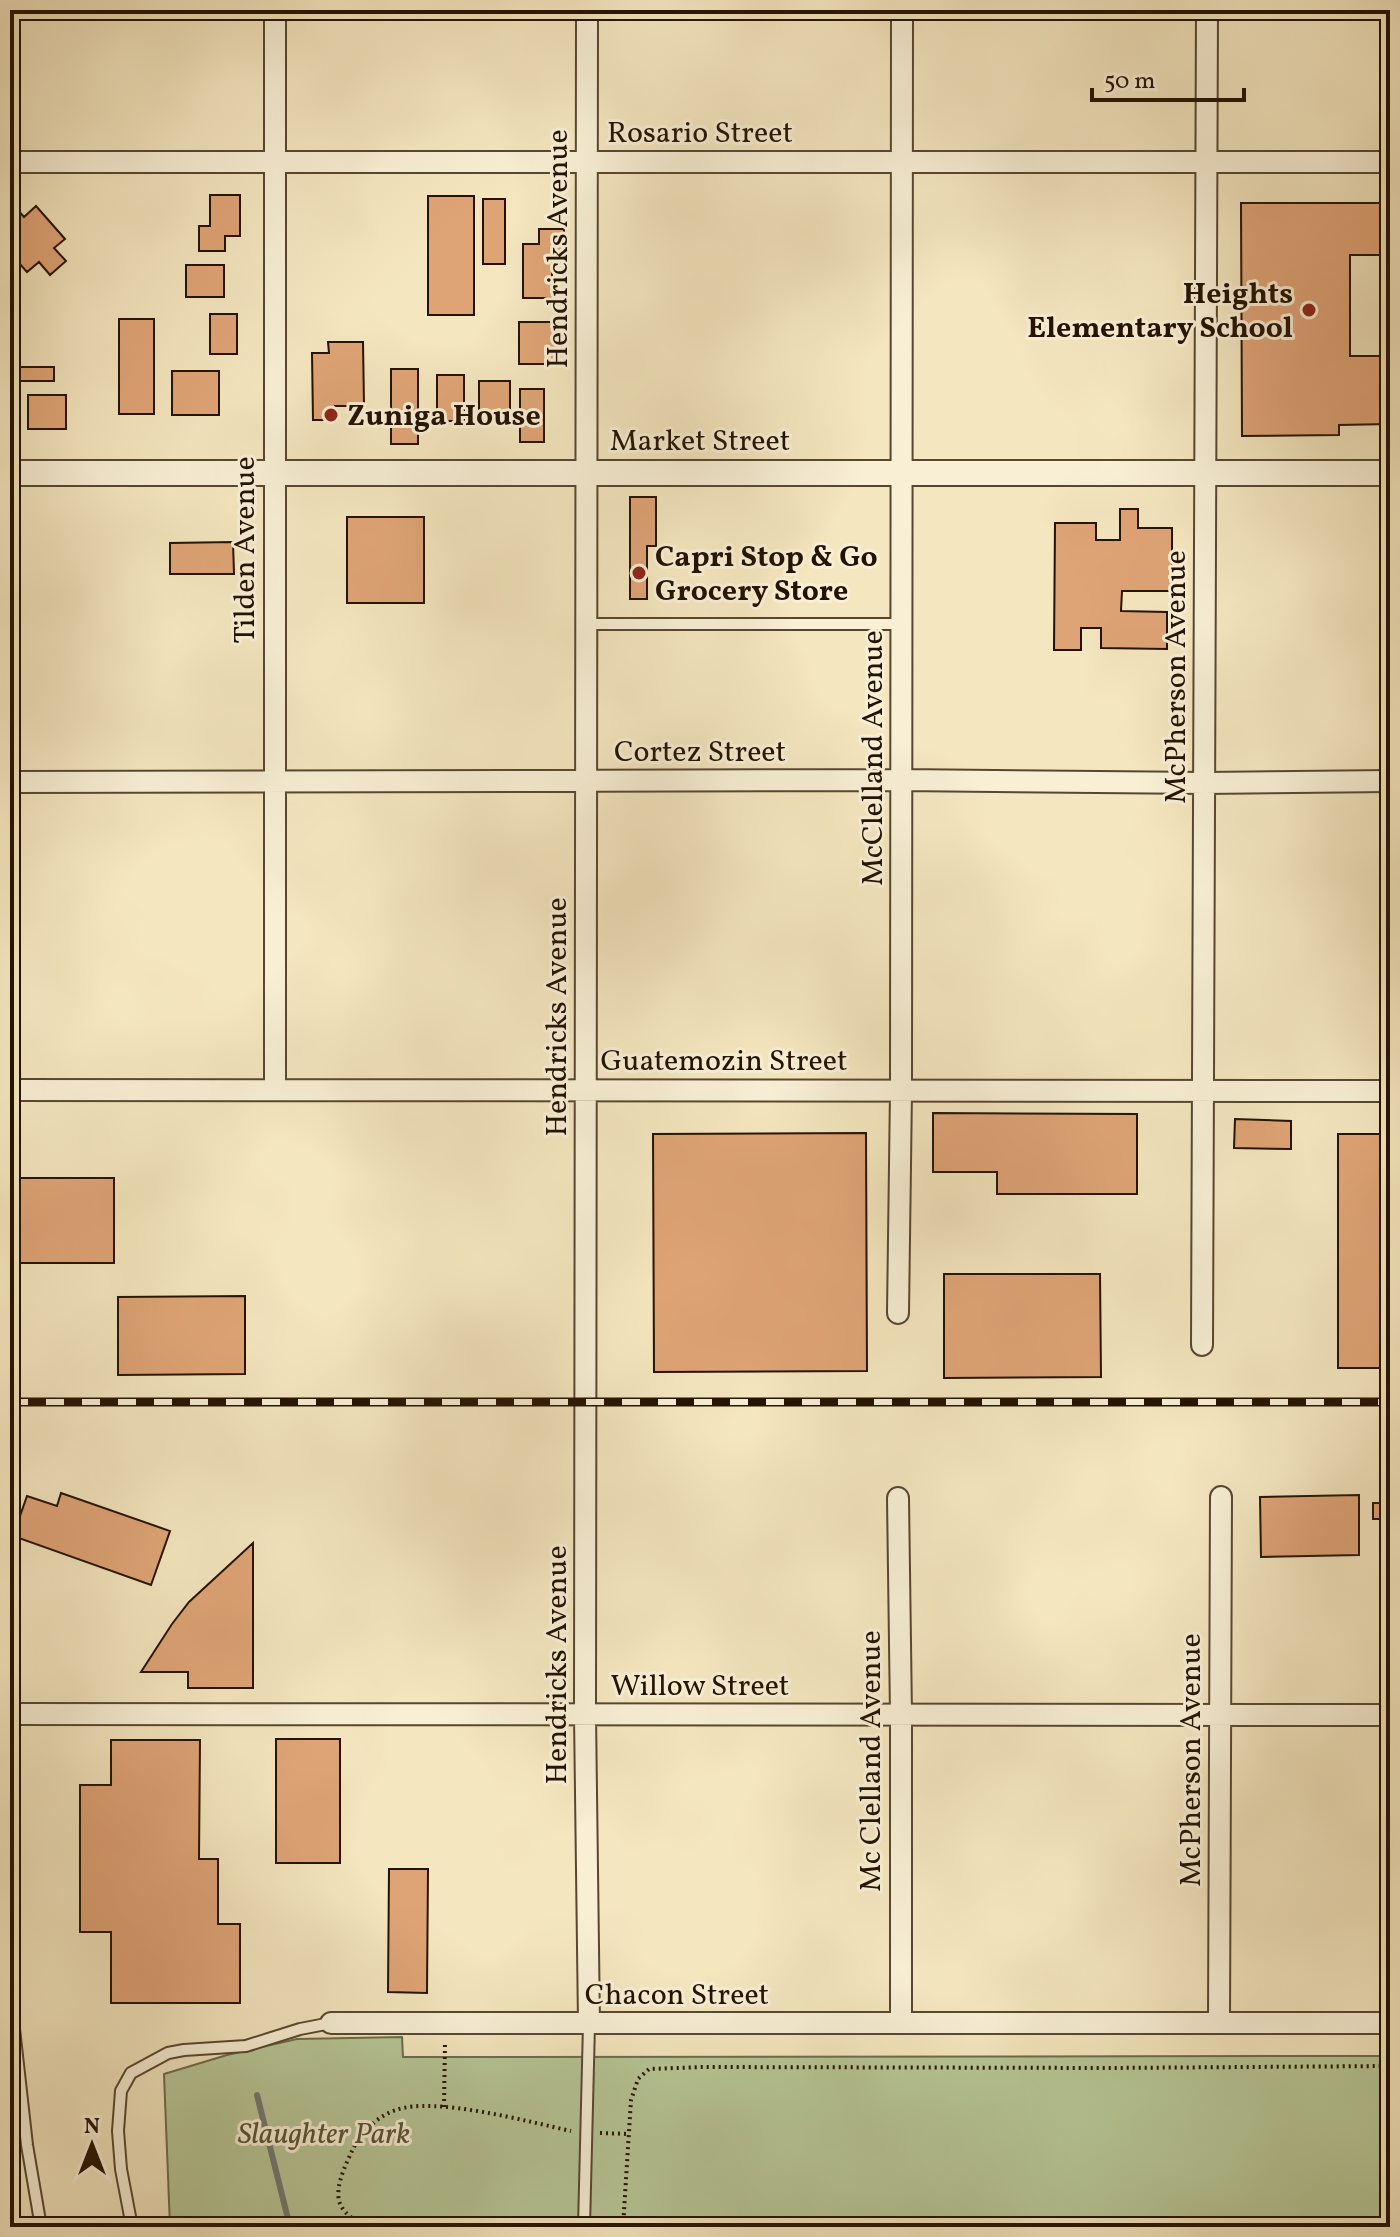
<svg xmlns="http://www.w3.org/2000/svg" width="1400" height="2237" viewBox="0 0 1400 2237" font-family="Vollkorn,serif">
	<rect width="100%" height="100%" fill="#f4e6bf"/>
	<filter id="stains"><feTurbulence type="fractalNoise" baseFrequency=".0025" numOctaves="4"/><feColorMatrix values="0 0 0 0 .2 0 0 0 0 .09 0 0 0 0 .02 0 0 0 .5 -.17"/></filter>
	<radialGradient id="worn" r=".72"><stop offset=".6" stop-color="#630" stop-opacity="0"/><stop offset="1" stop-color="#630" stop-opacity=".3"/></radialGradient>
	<path fill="#b6c696" stroke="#6c6c4c" stroke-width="2" d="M402,2037L403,2057L1390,2056V2227H170L164,2074L227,2055L297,2039Z"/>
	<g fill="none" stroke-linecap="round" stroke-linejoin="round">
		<path stroke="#6f7872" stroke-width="6" d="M257,2095L290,2227"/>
	</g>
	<path fill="#dfa476" stroke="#231201" stroke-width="2" d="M210,195H240V236H225V251H199V226H210Z
		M428,196H474V315H428Z
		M483,199H505V264H483Z
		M11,202L24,217L36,206L65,239L54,248L66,261L50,275L39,262L27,272L10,253Z
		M1241,203H1390V255H1350V356H1390V424L1339,425V435L1242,436Z
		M539,229H564V263H552V298H523V244H539Z
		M186,265H224V297H186Z
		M210,314H237V354H210Z
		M119,319H154V414H119Z
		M519,322H558V364H519Z
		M328,342H363L364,406H335V420H313L312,353H329Z
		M15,367H54V381H15Z
		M391,369H418V444H391Z
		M172,371H219V415H172Z
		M437,375H464V421H437Z
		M479,381H510V422H479Z
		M520,389H544V442H520Z
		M28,395H66V429H28Z
		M630,497H656V546H647V599H630Z
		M1120,509H1138V528H1172V591H1122L1121,611L1167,612V649L1101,648V628H1081V650H1054L1055,523H1096V540H1120Z
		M347,517H424V603H347Z
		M233,542L234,574H170V543Z
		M933,1113L1137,1114V1194H997V1172H933Z
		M1235,1119L1291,1121V1149L1234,1148Z
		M866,1133L867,1371L654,1372L653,1134Z
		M1338,1134H1390V1368H1338Z
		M10,1178H114V1263H10Z
		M944,1274H1100L1101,1377L944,1378Z
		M245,1296V1374L118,1375V1297Z
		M61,1493L170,1531L151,1585L13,1536L27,1496L57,1506Z
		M1359,1495V1555L1261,1557L1260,1497Z
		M1373,1503H1390V1519H1373Z
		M253,1543V1688H188V1672H141L172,1624L189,1602Z
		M276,1739H340V1863H276Z
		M111,1740H200L199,1859H218V1924H240V2003H111V1932H80V1785H111Z
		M389,1869H428L427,1993L388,1992Z"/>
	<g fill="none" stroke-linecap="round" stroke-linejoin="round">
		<defs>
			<path id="service" d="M587,624H902
				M10,1993L27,2145L41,2227
				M132,2227L121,2169L118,2131L121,2091L131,2073L168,2053L184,2050L246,2046L300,2029L331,2023
				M584,2227L589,2024"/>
			<path id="minor" d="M587,10L585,1715L589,2024
				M10,162H1390
				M10,782L902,780L1205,783L1390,781
				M10,1090L1390,1091
				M275,1090V10
				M898,1313L901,1091L902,10
				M1202,1345L1207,10
				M898,1498L901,1715V2023
				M10,1714L1390,1715
				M331,2023H1390
				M1219,2023L1221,1497"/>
			<path id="tertiary" d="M10,473H1390"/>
		</defs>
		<use href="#service" stroke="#574730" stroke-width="14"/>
		<use href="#minor" stroke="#574730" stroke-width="24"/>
		<use href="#tertiary" stroke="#574730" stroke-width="28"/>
		<path stroke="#231201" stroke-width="4" stroke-dasharray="2 4" stroke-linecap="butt" d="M444,2107L445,2042
			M600,2133L629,2134
			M359,2227C355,2219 348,2216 343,2209C331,2194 345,2166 352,2151C360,2134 377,2116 396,2110C434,2096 530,2122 571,2131
			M623,2227L631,2100L638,2079L649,2069L702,2067L1108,2068L1390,2066"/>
		<use href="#service" stroke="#f8efd5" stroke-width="10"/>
		<use href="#minor" stroke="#f8efd5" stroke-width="20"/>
		<use href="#tertiary" stroke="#f8efd5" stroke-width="24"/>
		<defs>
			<path id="rail" d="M10,1402H1390"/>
		</defs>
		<use href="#rail" stroke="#231201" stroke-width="9"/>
		<use href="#rail" stroke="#f8efd5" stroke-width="6" stroke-dasharray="18" stroke-linecap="butt"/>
	</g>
	<g fill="#8f2418" stroke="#f8efd5" stroke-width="3">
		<circle cx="1309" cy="310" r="8"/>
		<circle cx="331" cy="415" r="8"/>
		<circle cx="639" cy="573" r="8"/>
	</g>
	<g text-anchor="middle" stroke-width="6" stroke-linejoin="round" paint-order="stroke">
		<g font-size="30" fill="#231201" stroke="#f8efd5">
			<text x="700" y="142">Rosario Street</text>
			<text transform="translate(557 249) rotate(-90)" y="10">Hendricks Avenue</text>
			<text x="700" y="450">Market Street</text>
			<text transform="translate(244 550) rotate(-90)" y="10">Tilden Avenue</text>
			<text transform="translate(1175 677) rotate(-90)" y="10">McPherson Avenue</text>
			<text x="700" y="761">Cortez Street</text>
			<text transform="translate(872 758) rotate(-90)" y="10">McClelland Avenue</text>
			<text transform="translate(556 1017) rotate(-90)" y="10">Hendricks Avenue</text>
			<text x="724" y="1070">Guatemozin Street</text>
			<text transform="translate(556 1665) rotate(-90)" y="10">Hendricks Avenue</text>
			<text x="700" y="1695">Willow Street</text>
			<text transform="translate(1190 1760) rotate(-90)" y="10">McPherson Avenue</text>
			<text transform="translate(870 1761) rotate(-90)" y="10">Mc Clelland Avenue</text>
			<text x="677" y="2004">Chacon Street</text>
		</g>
		<g font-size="30" font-weight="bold" fill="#231201" stroke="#f8efd5" text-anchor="start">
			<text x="1293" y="303" text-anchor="end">Heights<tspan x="1293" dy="34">Elementary School</tspan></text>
			<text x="347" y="425">Zuniga House</text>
			<text x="655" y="566">Capri Stop &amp; Go<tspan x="655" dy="34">Grocery Store</tspan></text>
		</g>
		<g font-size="30" font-style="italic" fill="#565135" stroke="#f8efd5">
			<text x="324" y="2143">Slaughter Park</text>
		</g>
	</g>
	<rect width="1400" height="2237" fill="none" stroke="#f4e6bf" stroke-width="40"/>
	<rect x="12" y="12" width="1376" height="2213" fill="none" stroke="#231201" stroke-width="4"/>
	<rect x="20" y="20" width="1360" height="2197" fill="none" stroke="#231201" stroke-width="2"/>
	<g transform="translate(92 2145)" stroke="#f8efd5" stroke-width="6" paint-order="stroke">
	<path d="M0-6L14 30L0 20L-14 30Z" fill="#231201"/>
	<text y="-12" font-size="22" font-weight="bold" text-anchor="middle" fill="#231201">N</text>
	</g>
	<path d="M1092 88v12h152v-12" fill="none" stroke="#231201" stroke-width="4"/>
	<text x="1104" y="88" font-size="24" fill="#231201" stroke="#f8efd5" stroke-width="6" paint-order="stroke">50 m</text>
	<rect width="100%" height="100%" filter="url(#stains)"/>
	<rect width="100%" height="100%" fill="url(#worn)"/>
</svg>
